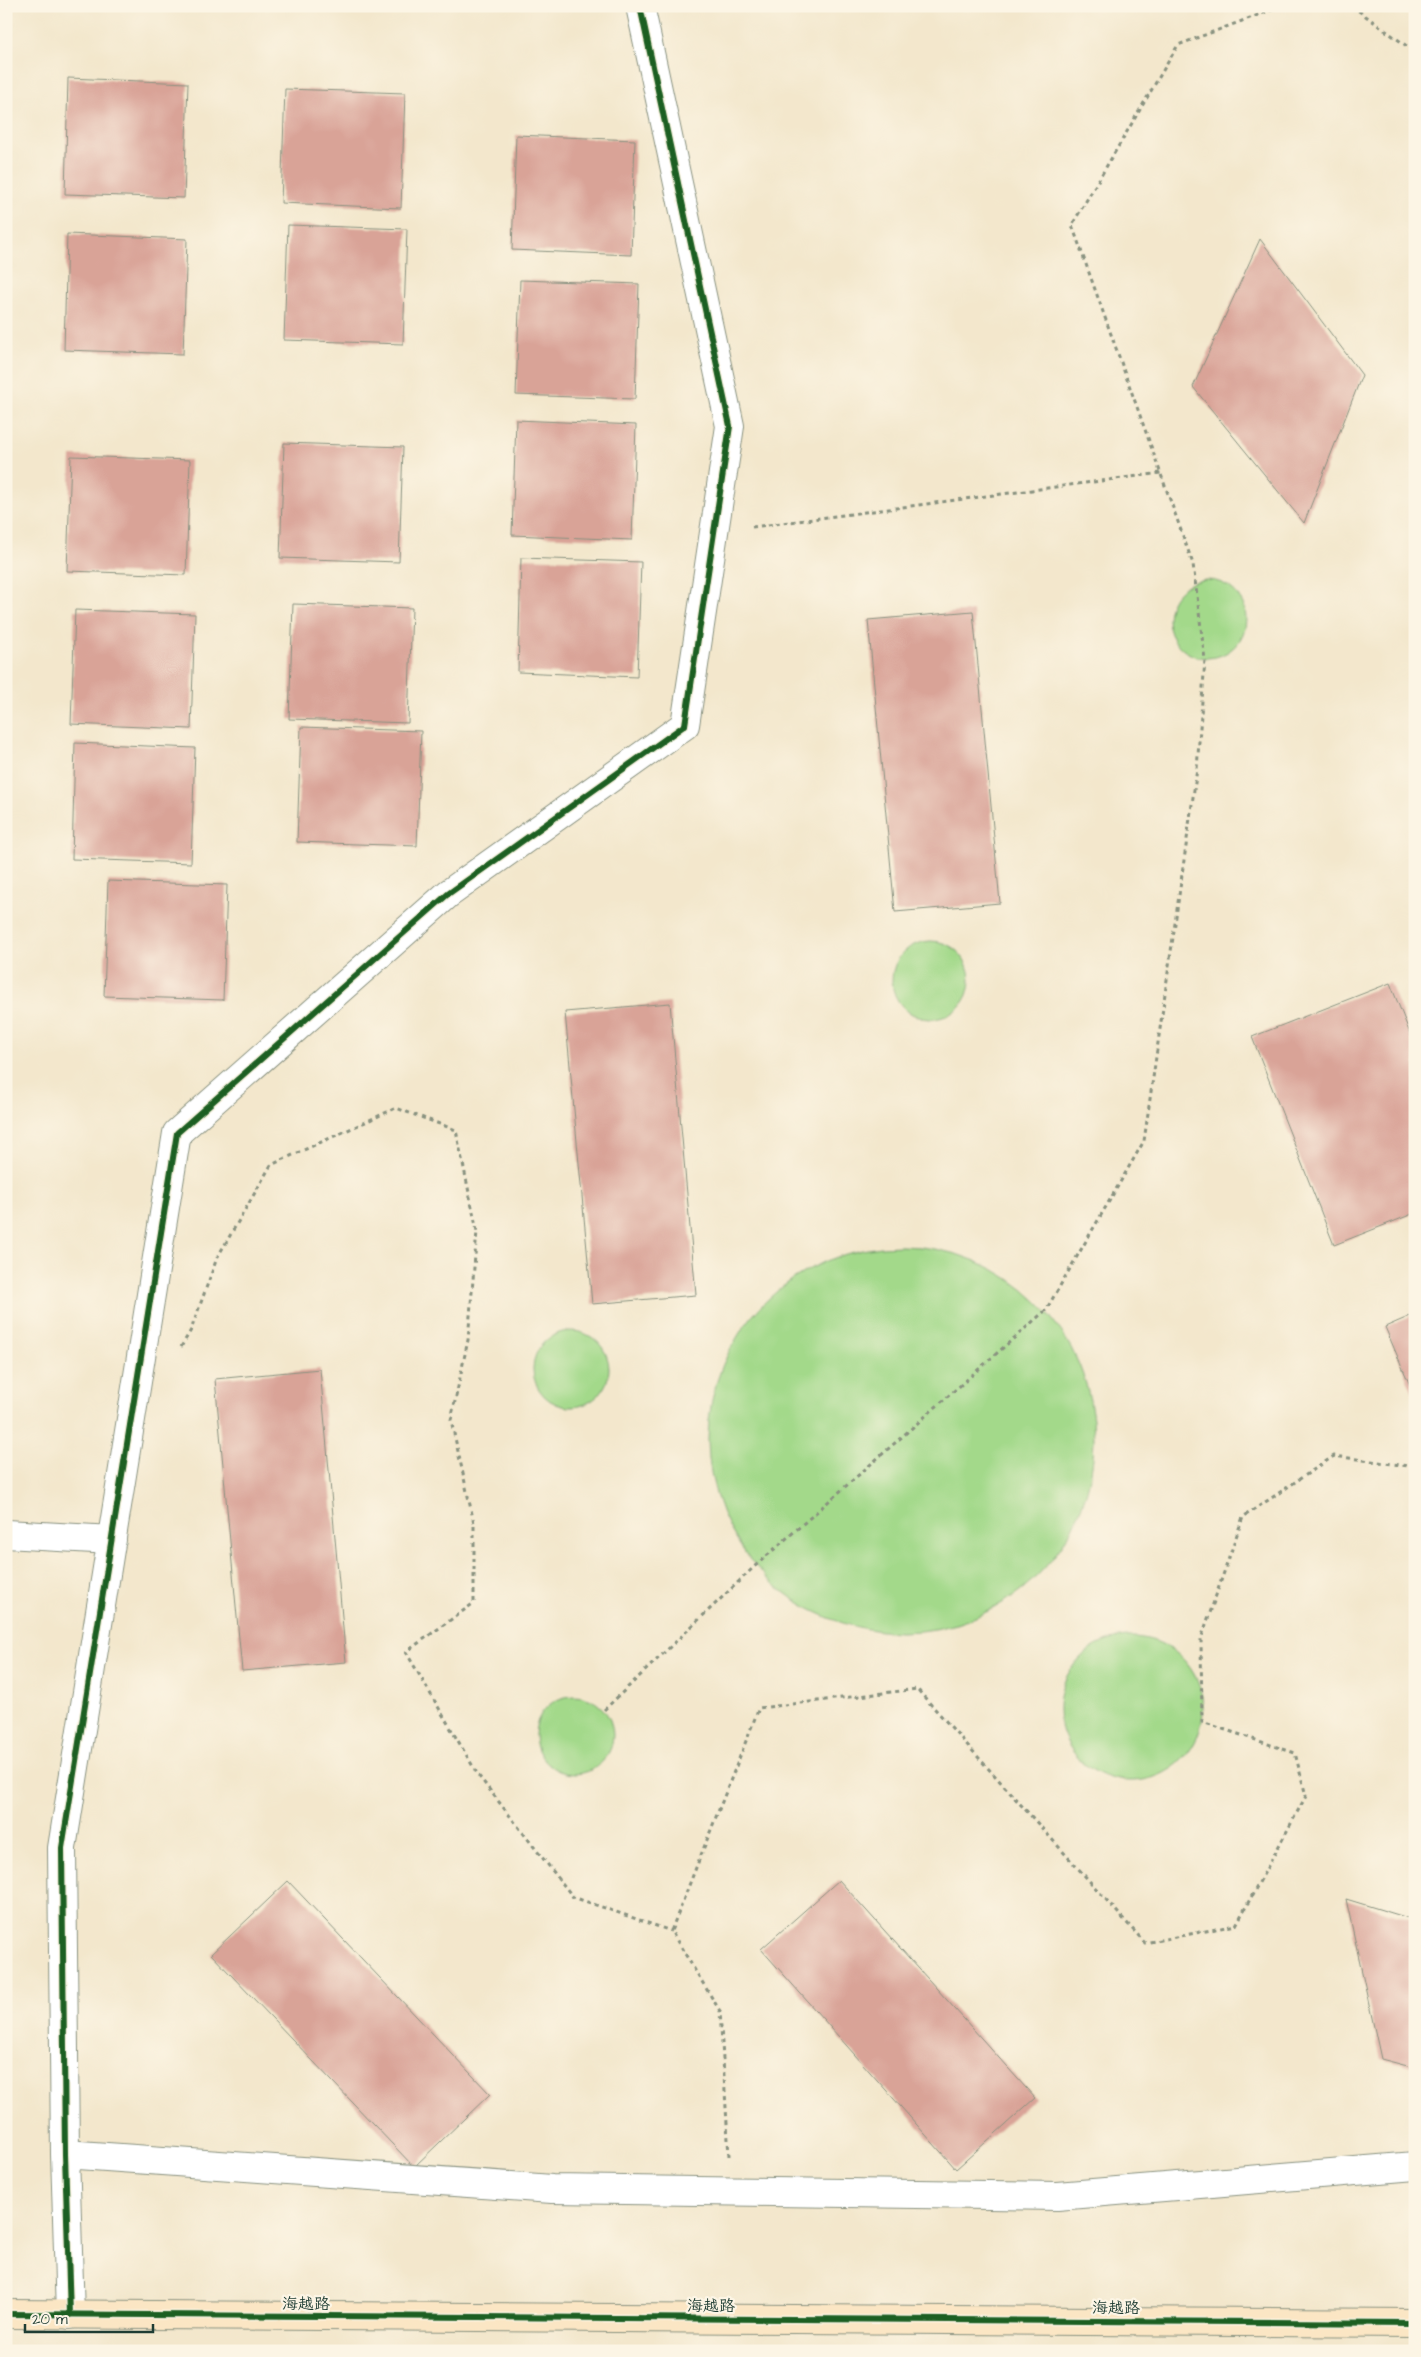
<svg xmlns="http://www.w3.org/2000/svg" width="1421" height="2357" viewBox="0 0 1421 2357" font-family="'Architects Daughter','LXGW WenKai TC',sans-serif">
	<rect width="100%" height="100%" fill="#fcf5e5"/>
	<filter id="ink" filterUnits="userSpaceOnUse"><feTurbulence type="fractalNoise" baseFrequency=".02" numOctaves="2"/><feDisplacementMap in="SourceGraphic" scale="10" xChannelSelector="R" yChannelSelector="G"/><feConvolveMatrix kernelMatrix="1 2 1 2 8 2 1 2 1" color-interpolation-filters="sRGB"/></filter>
	<filter id="wash" filterUnits="userSpaceOnUse"><feTurbulence type="fractalNoise" baseFrequency=".0096" numOctaves="4" result="noise"/><feDisplacementMap in="SourceGraphic" scale="20" xChannelSelector="R" yChannelSelector="G"/><feGaussianBlur stdDeviation="1.12" result="paint"/><feColorMatrix in="noise" values="0 0 0 0 0 0 0 0 0 0 0 0 0 0 0 0 0 1.4 0 .05"/><feComposite in="paint" operator="in"/></filter>
	<g filter="url(#wash)">
		<rect width="100%" height="100%" fill="#f3e7cc"/>
		<path fill="#a3d98a" stroke="#618b5f" d="M1168 619a39 39 0 1 1 78 0a39 39 0 1 1-78 0Z
			M892 980a39 39 0 1 1 78 0a39 39 0 1 1-78 0Z
			M708 1439a193 193 0 1 1 386 0a193 193 0 1 1-386 0Z
			M533 1369a38 38 0 1 1 76 0a38 38 0 1 1-76 0Z
			M1059 1709a72 72 0 1 1 144 0a72 72 0 1 1-144 0Z
			M535 1735a39 39 0 1 1 78 0a39 39 0 1 1-78 0Z"/>
		<g id="blocks">
			<path fill="#d9a397" d="M68,78L188,83L184,198L65,194Z
				M285,89L405,93L401,208L281,203Z
				M516,135L635,140L631,255L512,250Z
				M288,225L407,229L403,344L284,340Z
				M67,234L187,239L183,354L64,350Z
				M1260,239L1362,375L1304,523L1193,387Z
				M520,280L639,284L635,399L516,395Z
				M516,420L636,425L632,540L512,535Z
				M284,443L403,447L399,562L280,558Z
				M71,456L190,460L186,575L67,571Z
				M521,558L641,562L637,677L518,672Z
				M293,604L412,608L408,723L289,719Z
				M75,610L195,614L191,729L71,724Z
				M973,611L1000,903L895,912L868,620Z
				M301,727L421,731L417,846L297,842Z
				M75,743L195,748L191,863L72,859Z
				M108,881L227,885L223,1000L104,996Z
				M1390,983L1415,1046V1213L1334,1245L1252,1037Z
				M670,1003L696,1295L592,1304L565,1012Z
				M1415,1314V1397L1385,1327Z
				M320,1369L346,1662L242,1671L215,1379Z
				M839,1880L1035,2098L956,2169L761,1949Z
				M288,1881L490,2094L414,2167L211,1954Z
				M1346,1899L1415,1920V2068L1381,2059Z"/>
		</g>
	</g>
	<g filter="url(#ink)">
		<use href="#blocks" fill-opacity="0" stroke="#899280" stroke-width="1"/>
		<g fill="none" stroke-linecap="round" stroke-linejoin="round">
			<defs>
				<path id="street" d="M6,1534L112,1540
					M65,2154L552,2189L1057,2196L1415,2166
					M70,2315L65,2154L62,1848L177,1133L448,894L685,725L730,426L640,6"/>
				<path id="secondary" d="M6,2314L1415,2323"/>
			</defs>
			<use href="#street" stroke="#899280" stroke-width="30"/>
			<use href="#secondary" stroke="#899280" stroke-width="30"/>
			<path stroke="#899280" stroke-width="3" stroke-dasharray="4 4" stroke-linecap="butt" d="M1352,6L1415,52
				M752,527L1161,473
				M181,1347L191,1330L217,1258L271,1165L396,1108L456,1130L477,1231L468,1340L451,1420L474,1523V1603L406,1652L478,1775L573,1897L671,1931
				M604,1710L754,1567L1046,1310L1144,1141L1197,769L1205,660L1193,564L1072,225L1178,45L1282,6
				M729,2156L720,2011L671,1931L759,1708L917,1689L1145,1943L1236,1925L1306,1796L1295,1753L1202,1722L1201,1639L1243,1517L1334,1456L1415,1467"/>
			<use href="#street" stroke="#fff" stroke-width="28"/>
			<use href="#secondary" stroke="#fbe6c4" stroke-width="28"/>
			<defs>
				<path id="cycleway" d="M6,2314L1415,2323
					M70,2315L65,2154L62,1848L177,1133L448,894L685,725L730,426L640,6"/>
			</defs>
			<use href="#cycleway" stroke="#fcf5e5" stroke-width="9"/>
			<use href="#cycleway" stroke="#1b5e20" stroke-width="6"/>
		</g>
	</g>
	<g text-anchor="middle" stroke-width="4.5" stroke-linejoin="round" paint-order="stroke">
		<g font-size="16" fill="#1f3d34" stroke="#fcf5e5">
			<text x="306" y="2309">海越路</text>
			<text x="711" y="2311">海越路</text>
			<text x="1116" y="2313">海越路</text>
		</g>
	</g>
	<rect width="1421" height="2357" fill="none" stroke="#fcf5e5" stroke-width="25"/>
	<path d="M25 2324v8h128v-8" fill="none" stroke="#1f3d34" stroke-width="2.5"/>
	<text x="32" y="2324" font-size="15" fill="#1f3d34" stroke="#fcf5e5" stroke-width="4" paint-order="stroke">20 m</text>
</svg>
